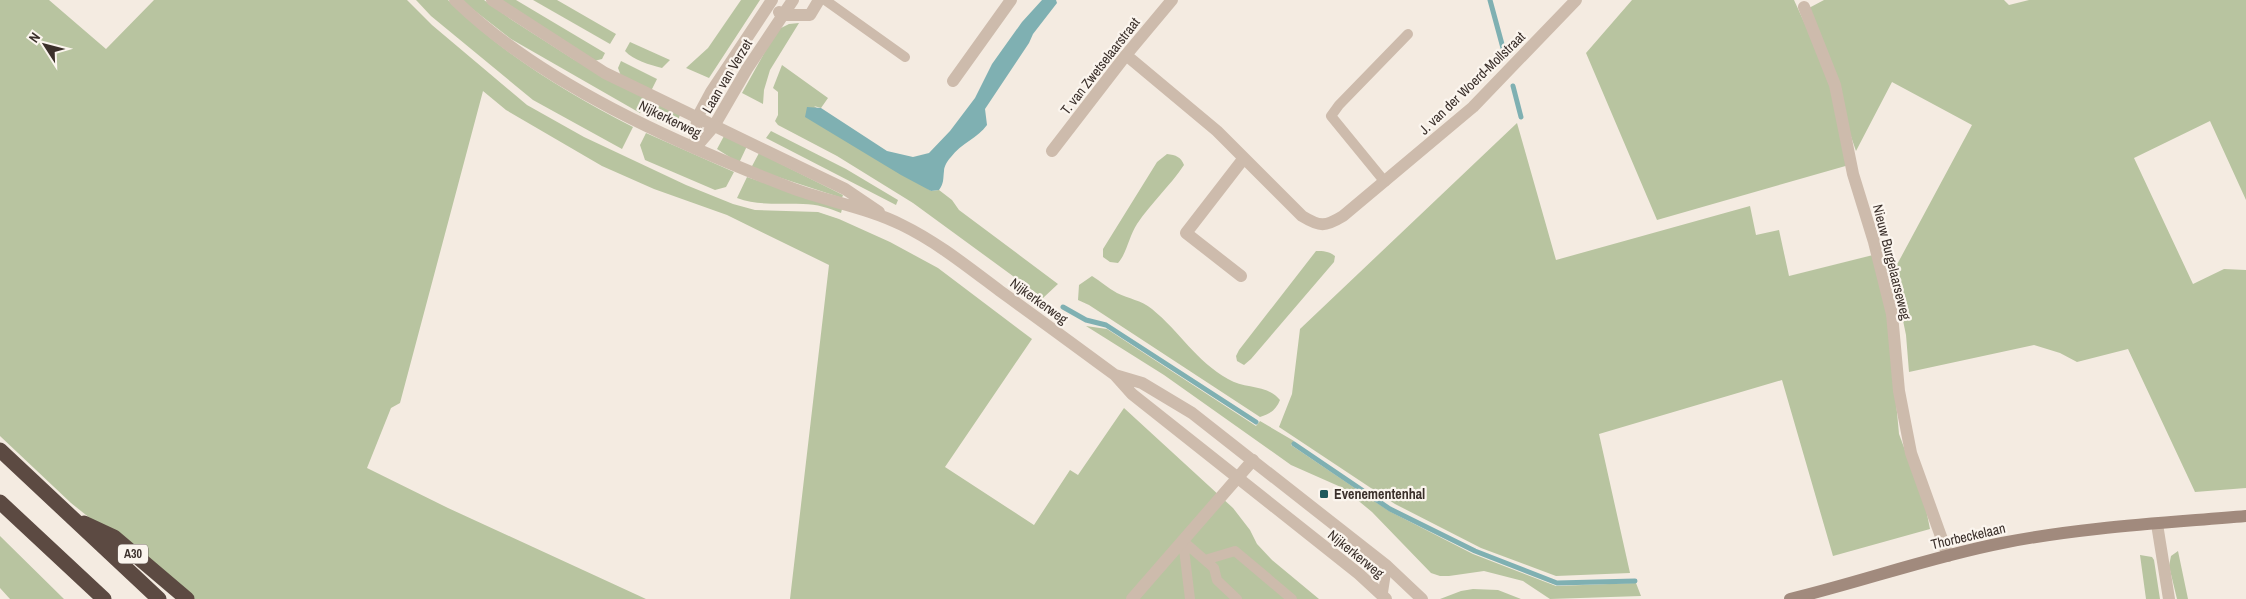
<svg xmlns="http://www.w3.org/2000/svg" width="2246" height="599" viewBox="0 0 2246 599" font-family="'Archivo Narrow',sans-serif">
	<rect width="100%" height="100%" fill="#f4ebe1"/>
	<path fill="#b8c4a0" d="M0,0H49L106,49L154,0H407L432,25L527,105L584,137L686,185L733,204L755,210L818,212L839,219L890,242L938,268L1032,339L945,467L1034,525L1070,470L1078,475L1124,408L1233,508L1250,530L1257,544L1272,560L1319,599H790L829,265L727,215L654,189L602,166L506,110L483,91L400,403L391,408L367,468L448,508L646,599H191L71,503L0,436Z
		M416,0H448C502,54 565,92 633,127L622,149L533,100L431,16Z
		M461,0H484L512,20L573,59L647,99L640,113L511,39Z
		M499,0H516L605,53L602,59L594,61Z
		M533,0H557L616,34L610,44Z
		M741,0H760L709,78L686,68L708,48Z
		M1632,0H1794L1826,70L1849,165L1657,220L1586,53Z
		M1824,0H2004L2009,5L2029,0H2246V200L2210,121L2134,158L2193,284L2224,269L2246,270V488L2195,492L2128,349L2077,362L2060,353L2034,345L1909,372L1906,335L1893,272L1972,125L1892,82L1856,151L1807,9Z
		M799,23L770,70L764,90L763,104L742,93L777,30L789,24Z
		M630,42L670,60L662,68C650,65 633,60 625,51Z
		M621,61L657,79L651,91L621,76L618,68Z
		M782,65L828,98L821,108L814,106L931,191L939,190L952,200L959,210L1058,284L1043,298L913,203L837,156L778,125L775,121L778,115V92L773,88Z
		M659,105L680,115L675,128L653,119Z
		M1517,123L1556,260L1750,206L1756,235L1779,230L1789,276L1873,255L1889,325L1899,434L1925,504L1930,529L1833,556L1782,380L1599,434L1630,573L1556,576L1481,548L1395,504L1279,427L1292,394L1300,329Z
		M771,131L846,169L898,200L896,205L766,138Z
		M646,133L734,172L726,187L715,190L645,160L640,145Z
		M724,136L747,146L739,163L717,149Z
		M759,153L843,195L842,198L751,168Z
		M1167,154C1176,155 1181,157 1184,165C1170,186 1151,203 1137,224C1129,236 1127,253 1118,263L1110,262L1103,257V249L1157,162Z
		M747,177L842,209L841,213C829,208 817,204 803,204C780,203 759,206 737,198Z
		M1316,251C1324,251 1328,251 1335,256L1334,262L1251,359L1244,365L1237,361L1236,356L1239,350Z
		M1092,276C1100,281 1108,288 1117,293C1129,299 1141,300 1152,309C1180,332 1196,361 1228,379C1245,390 1266,383 1280,400C1276,410 1270,414 1260,417L1089,305L1078,300L1079,285Z
		M1086,326L1107,329L1256,426L1260,421L1294,441L1291,445L1389,511L1473,554L1556,586L1636,583L1641,596L1550,599L1523,581L1484,571L1449,576H1440L1431,573L1372,512L1343,488L1291,465L1164,375Z
		M0,536L64,599H10L0,588Z
		M2178,551L2188,599H2177L2169,566L2171,556Z
		M2140,555L2152,557L2154,560L2160,599H2146Z
		M1473,589L1498,590L1521,599H1440L1461,591Z"/>
	<path fill="#7fb0b2" d="M1042,0H1056L1057,3L1033,34L1029,43L985,109L987,125C978,138 961,143 951,157C948,160 944,166 944,171C943,179 944,183 939,190L931,191L901,175L805,117L807,107L821,108L887,151L913,157L929,153L950,131L975,98L992,64L1022,22Z"/>
	<g fill="none" stroke-linecap="round" stroke-linejoin="round">
		<path stroke="#7fb0b2" stroke-width="5" d="M1490,0L1503,48
			M1513,86L1521,117
			M1063,307L1086,320L1106,325L1256,422
			M1294,444L1390,509L1475,551L1557,583L1635,581"/>
		<path stroke="#cdbbac" stroke-width="10" d="M825,0L905,57
			M1385,182L1331,116L1339,105L1408,34
			M1183,541L1214,568L1217,580L1237,599
			M1183,541L1190,599
			M1205,560L1235,551L1292,599
			M1382,599L1387,566"/>
		<path stroke="#cdbbac" stroke-width="12" d="M1804,7L1835,85L1853,174L1874,242L1892,314L1899,391L1911,453L1948,556
			M779,12L784,15H810L819,0
			M1126,55L1217,131L1302,216C1320,227 1325,227 1343,216L1473,107L1576,0
			M953,81L1011,0
			M695,148L714,126L747,69L793,0
			M695,148L697,118L711,92L772,0
			M1052,151L1126,55L1172,0
			M1241,276L1186,233L1244,158
			M2157,524L2169,599
			M1132,599L1253,460"/>
		<path stroke="#cdbbac" stroke-width="12" d="M455,0C541,84 678,144 789,187C825,201 866,207 902,225C937,242 968,267 1000,291C1039,319 1077,347 1115,375L1132,394L1359,574L1386,599
			M492,0L605,73L845,189L879,212
			M1115,375L1142,383L1192,413L1387,566L1422,599"/>
		<path stroke="#a18a7d" stroke-width="12" d="M1790,599C1861,582 1930,557 2002,543C2082,527 2165,523 2246,516"/>
		<path stroke="#5c4a42" stroke-width="15" d="M0,450L159,599
			M0,502L104,599
			M84,523L114,537L187,599"/>
	</g>
	<rect fill="#1f5a5e" stroke="#fbf5ee" stroke-width="2" x="1319" y="489" width="10" height="10" rx="2.5"/>
	<g text-anchor="middle" stroke-width="4.5" stroke-linejoin="round" paint-order="stroke">
		<rect fill="#fbf5ee" stroke="#756b66" stroke-width="1" x="118" y="544.5" width="30" height="19" rx="4"/>
		<g font-size="12" font-weight="bold" fill="#3b302b">
			<text x="133" y="558">A30</text>
		</g>
		<g font-size="14" fill="#3b302b" stroke="#fbf5ee">
			<text transform="translate(1100 66) rotate(-52)" y="5">T. van Zwetselaarstraat</text>
			<text transform="translate(727 76) rotate(-59)" y="5">Laan van Verzet</text>
			<text transform="translate(1472 83) rotate(-44)" y="5">J. van der Woerd-Mollstraat</text>
			<text transform="translate(670 119) rotate(26)" y="5">Nijkerkerweg</text>
			<text transform="translate(1892 262) rotate(76)" y="5">Nieuw Burgelaarseweg</text>
			<text transform="translate(1039 301) rotate(36)" y="5">Nijkerkerweg</text>
			<text transform="translate(1968 536) rotate(-13)" y="5">Thorbeckelaan</text>
			<text transform="translate(1356 554) rotate(39)" y="5">Nijkerkerweg</text>
		</g>
		<g font-size="14" font-weight="bold" fill="#3b302b" stroke="#fbf5ee" text-anchor="start">
			<text x="1334" y="499">Evenementenhal</text>
		</g>
	</g>
	<g transform="translate(45 45) rotate(306)" stroke="#fbf5ee" stroke-width="4" paint-order="stroke">
	<path d="M0-4L9 19L0 12L-9 19Z" fill="#3b302b"/>
	<text y="-8" font-size="14" font-weight="bold" text-anchor="middle" fill="#3b302b">N</text>
	</g>
</svg>
